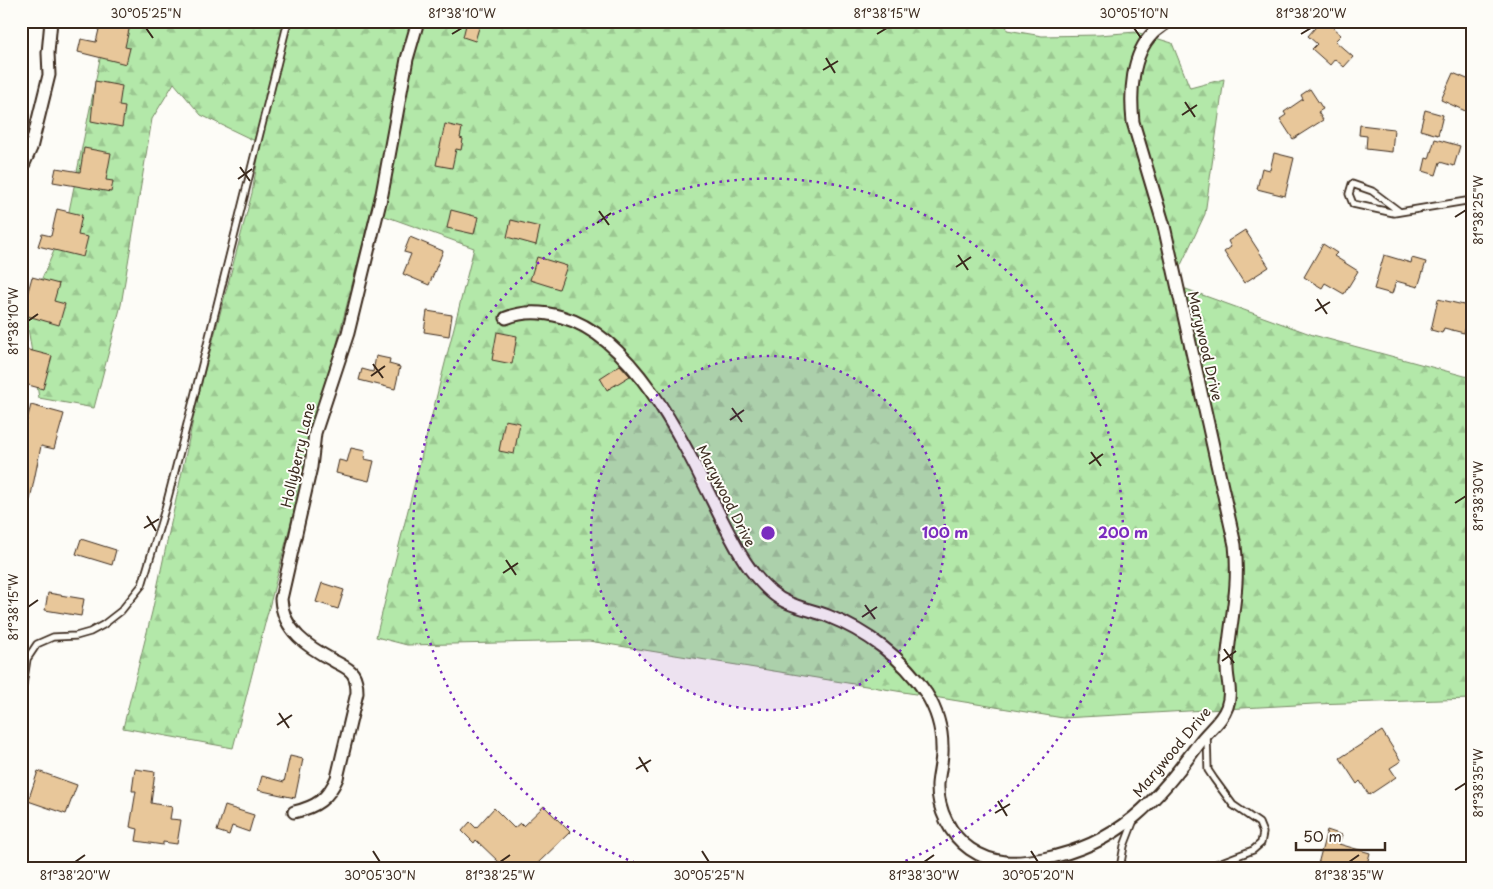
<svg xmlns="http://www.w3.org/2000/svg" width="1493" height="889" viewBox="0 0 1493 889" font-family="'Playpen Sans',sans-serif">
	<defs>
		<pattern id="forest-firs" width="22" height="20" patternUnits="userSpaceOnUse" patternTransform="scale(1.25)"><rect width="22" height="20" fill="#b3e8a9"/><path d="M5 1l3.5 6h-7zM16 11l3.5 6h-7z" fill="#9bc791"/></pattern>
	</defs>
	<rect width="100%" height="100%" fill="#fdfcf7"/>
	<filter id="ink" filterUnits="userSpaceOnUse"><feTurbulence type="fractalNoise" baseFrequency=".02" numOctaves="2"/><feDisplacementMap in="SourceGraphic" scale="10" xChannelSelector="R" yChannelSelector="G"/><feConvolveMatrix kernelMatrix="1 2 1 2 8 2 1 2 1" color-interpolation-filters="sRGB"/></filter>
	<g filter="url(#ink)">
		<path fill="url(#forest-firs)" stroke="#778964" d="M98,21H1006L1007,30L1042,36L1099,35L1136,32L1172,43L1190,88L1224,79L1205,214L1172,284L1313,335L1472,378V699L1314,704L1063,718L589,641L407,645L376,637L474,248L371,211L233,748L123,728L152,612L198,397L252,193L261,141L253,140L201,115L174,83L152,119L121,305L94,408L39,398L26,315L67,221L101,54Z"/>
		<path fill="#e8c79a" stroke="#3b2a1e" d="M101,21H131L125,47L130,48L126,64L78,52L81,39L96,42Z
			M467,21H481L475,41L463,37Z
			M1321,21H1325L1341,35L1335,41L1353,57L1344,67L1335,59L1330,65L1312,49L1317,44L1308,36Z
			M1453,73L1472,81V114L1441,100Z
			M95,81L122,86L119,106L125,107L122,127L91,121Z
			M1310,89L1323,109L1318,112L1323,120L1293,139L1280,119L1286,115L1284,112L1303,99L1301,95Z
			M1425,110L1443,115L1438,135L1420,130Z
			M445,124L462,128L460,138L463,139L461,150L456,149L452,168L436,165Z
			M1360,125L1394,129L1392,152L1366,149L1367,136L1359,135Z
			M1435,139L1460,146L1454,166L1440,162L1436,175L1423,171L1426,158L1429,159Z
			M84,148L111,153L106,180L113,181L111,192L53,182L56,168L80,172Z
			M1274,153L1294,158L1285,196L1257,189L1262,168L1270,170Z
			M57,209L82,215L78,235L88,237L83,257L38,246L42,234L51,236Z
			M451,210L478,217L474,234L447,228Z
			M511,220L540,227L536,245L507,237Z
			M1245,230L1269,267L1244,283L1224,252L1231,247L1228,241Z
			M410,237L443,251L429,285L403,274L411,254L404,252Z
			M1323,244L1337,253L1334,256L1358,271L1344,294L1325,283L1322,288L1304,277Z
			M1384,255L1411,263L1412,258L1426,262L1418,287L1396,281L1392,294L1374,289Z
			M537,257L567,266L559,289L530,280Z
			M32,277L59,284L54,301L65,304L59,325L21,314V301L25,302Z
			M1438,299L1472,307V321L1468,320L1464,333L1444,328L1442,333L1431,330Z
			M427,311L452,315L449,336L424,332Z
			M497,332L517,336L512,364L492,360Z
			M21,348L52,356L43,389L21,383Z
			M376,356L390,359L389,364L400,367L395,389L359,380L362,369L373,372Z
			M620,365L630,376L607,390L600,378Z
			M31,405L64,414L54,449L41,446L30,500L21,498V427H25Z
			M505,420L520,423L514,454L499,451Z
			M351,448L365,451L364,459L374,461L369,481L336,473L339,460L347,462Z
			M81,539L116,550L112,565L76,554Z
			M322,583L344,590L338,609L316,602Z
			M48,593L84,599L81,616L45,610Z
			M1382,731L1401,761L1390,768L1396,777L1369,795L1360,781L1357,784L1340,758Z
			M290,756L303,759L295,798L258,790L262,776L284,782Z
			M135,769L155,772L151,803L172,807L170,819L181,820L177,844L163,842V845L136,841L138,829L130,827L136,791H132Z
			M38,771L77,785L66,814L28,801Z
			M225,806L254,815L249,832L232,826L229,835L217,831Z
			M544,806L570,832L538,863L543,868H495L500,863L476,840L474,843L462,831L470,822L476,828L494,808L514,828L520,823L523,826Z
			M1327,830L1342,835L1339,844L1370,853L1366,868H1317Z"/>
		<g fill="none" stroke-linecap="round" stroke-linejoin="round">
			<defs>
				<path id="service" d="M1352,184L1372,191L1400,212L1394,213L1353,204L1349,194Z
					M1400,212L1472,200
					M22,691L27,659L37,644L53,637L76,636L90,632L103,625L121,611L142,585L165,509L192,405L288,21
					M1120,868L1124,846L1134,820
					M1206,868L1253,850L1261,843L1263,833L1259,823L1233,805L1214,779L1208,770L1207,736"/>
				<path id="minor" d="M21,170L31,148L49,75L48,53L51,21
					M506,318C523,311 544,312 562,317C638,338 689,454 722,520C736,547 747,571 771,592C788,607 807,608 828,616C866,631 903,658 926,693C936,709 942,728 942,747C943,759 939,772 938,784C937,809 950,835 970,849C993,865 1017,864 1043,859C1120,844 1156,802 1200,742C1209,730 1222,721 1227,707C1233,691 1226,679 1227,664C1230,620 1240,590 1235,545L1164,226L1133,122C1130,94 1131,55 1153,33C1157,29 1163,26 1168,21
					M294,812C316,807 328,799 337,778L357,693C357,687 357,680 353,674C349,668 341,665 334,661C308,647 283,631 281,599L311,467L315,433L348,333L382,194L407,59L418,21"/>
			</defs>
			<use href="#service" stroke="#3b2a1e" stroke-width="9"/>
			<use href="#minor" stroke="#3b2a1e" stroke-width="15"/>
			<use href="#service" stroke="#fdfcf7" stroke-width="5.5"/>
			<use href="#minor" stroke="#fdfcf7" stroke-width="11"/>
		</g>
	</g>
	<path fill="none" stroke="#3b2a1e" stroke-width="2" d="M146,28L153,38M1134,28L1141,38M452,34L462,28M877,34L887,28M1301,34L1311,28M826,58L835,73M823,70L838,61M1185,102L1195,117M1182,115L1197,105M240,167L250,181M238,179L252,169M599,211L609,225M1455,217L1466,210M597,223L611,213M958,255L968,270M956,267L971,257M1317,299L1327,314M1315,311L1330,302M28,321L38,314M373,364L383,378M371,376L385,366M732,408L742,422M730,420L744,410M1091,452L1101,466M1089,464L1103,454M1455,503L1466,496M147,516L156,531M144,528L159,519M506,560L516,575M503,573L518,563M865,605L875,619M28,607L38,600M862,617L877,607M1224,649L1234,663M1222,661L1236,651M279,713L289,728M277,725L292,715M639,757L648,772M636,769L651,760M1455,790L1466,783M998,801L1007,816M995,813L1010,804M373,851L380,862M702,851L709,862M1031,851L1038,862M75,862L85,855M500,862L510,855M924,862L934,855M1349,862L1359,855"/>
	<circle cx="768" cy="533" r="177" fill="#7b2cbf" fill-opacity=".12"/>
	<g fill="none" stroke="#7b2cbf" stroke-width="2.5" stroke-dasharray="2.5 5">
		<circle cx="768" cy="533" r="177"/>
		<path d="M649 868A355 355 0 1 1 887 868"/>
	</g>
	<g text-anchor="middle" stroke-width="4" stroke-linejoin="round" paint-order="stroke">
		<g font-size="14" fill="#3b2a1e" stroke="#fdfcf7">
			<text transform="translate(1205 346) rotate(77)" y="5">Marywood Drive</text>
			<text transform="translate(298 455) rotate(-77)" y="5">Hollyberry Lane</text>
			<text transform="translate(726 496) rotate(63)" y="5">Marywood Drive</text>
			<text transform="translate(1172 752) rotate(-50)" y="5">Marywood Drive</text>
		</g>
	</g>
	<circle cx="768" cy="533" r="8" fill="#7b2cbf" stroke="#fdfcf7" stroke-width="2.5"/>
	<g font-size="15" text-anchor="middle" font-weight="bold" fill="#7b2cbf" stroke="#fdfcf7" stroke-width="4" stroke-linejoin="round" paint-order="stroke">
		<text x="945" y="538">100 m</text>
		<text x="1123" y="538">200 m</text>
	</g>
	<rect width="1493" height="889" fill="none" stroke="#fdfcf7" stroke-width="55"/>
	<path d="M1296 842v8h89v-8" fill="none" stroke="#3b2a1e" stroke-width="2.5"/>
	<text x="1303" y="842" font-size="15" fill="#3b2a1e" stroke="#fdfcf7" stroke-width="4" paint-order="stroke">50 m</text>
	<rect x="28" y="28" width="1438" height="834" fill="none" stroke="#3b2a1e" stroke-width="2"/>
	<g font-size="12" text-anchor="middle" fill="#3b2a1e">
		<text x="146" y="18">30°05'25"N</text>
		<text x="462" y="18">81°38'10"W</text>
		<text x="887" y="18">81°38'15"W</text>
		<text x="1134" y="18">30°05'10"N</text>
		<text x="1311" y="18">81°38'20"W</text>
		<text transform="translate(1479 210) rotate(-90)" y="4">81°38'25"W</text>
		<text transform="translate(14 321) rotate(-90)" y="4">81°38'10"W</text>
		<text transform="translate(1479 496) rotate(-90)" y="4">81°38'30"W</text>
		<text transform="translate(14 607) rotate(-90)" y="4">81°38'15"W</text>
		<text transform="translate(1479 783) rotate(-90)" y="4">81°38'35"W</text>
		<text x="75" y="880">81°38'20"W</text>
		<text x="380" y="880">30°05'30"N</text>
		<text x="500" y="880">81°38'25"W</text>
		<text x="709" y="880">30°05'25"N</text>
		<text x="924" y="880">81°38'30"W</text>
		<text x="1038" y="880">30°05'20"N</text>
		<text x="1349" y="880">81°38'35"W</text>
	</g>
</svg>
